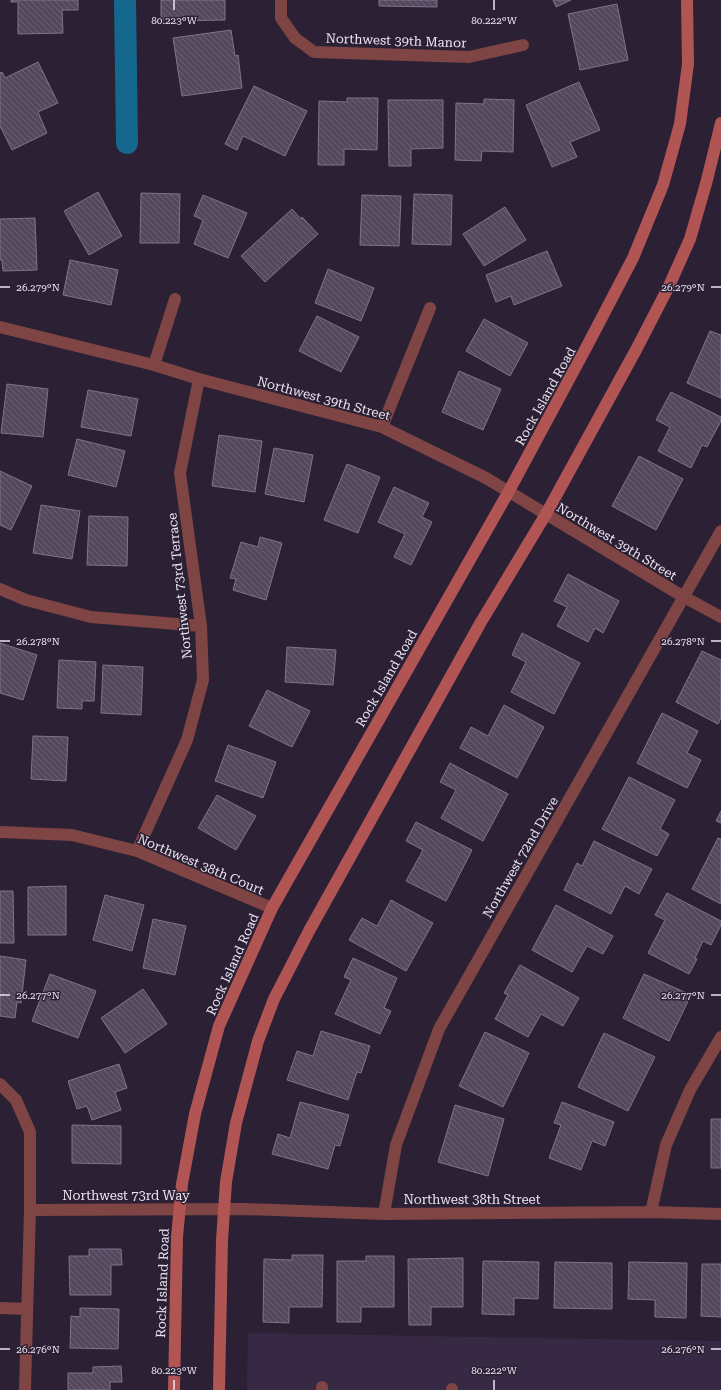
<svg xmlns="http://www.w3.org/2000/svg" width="721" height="1390" viewBox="0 0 721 1390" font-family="'Roboto Serif',serif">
	<defs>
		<pattern id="building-back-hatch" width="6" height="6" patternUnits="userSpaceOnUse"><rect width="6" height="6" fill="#54485f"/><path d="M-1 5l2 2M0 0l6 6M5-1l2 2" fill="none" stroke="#6d6276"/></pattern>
	</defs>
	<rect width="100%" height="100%" fill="#2b2034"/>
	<path fill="#372943" d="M248,1333L721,1341V1390H247Z"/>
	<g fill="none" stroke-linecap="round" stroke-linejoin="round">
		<path stroke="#15688d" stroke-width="22" d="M125,0L127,143"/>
	</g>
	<path fill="url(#building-back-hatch)" stroke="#80738b" d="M11,0H78V10H62L63,33L18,34V2H11Z
		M161,0H225V20L161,21Z
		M379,0H437V7L379,6Z
		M553,0H571L556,7Z
		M617,4L628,60L580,70L568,14Z
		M231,30L235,56L238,55L242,88L182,96L173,38Z
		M38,62L58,103L38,112L47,133L12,150L0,126V73L2,72L5,78Z
		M579,82L600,130L570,142L577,157L552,167L526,105Z
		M254,86L307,111L285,156L243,136L237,150L225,144Z
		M347,98H378L377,150L344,149V165H318L319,101L347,102Z
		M484,99L514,100L513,152L482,151L481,161L455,160L456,103L484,104Z
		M388,100H443V148L411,149V166H389Z
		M98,192L122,236L89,255L64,211Z
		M141,193L180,194L179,243H140Z
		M414,194L452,195L451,245L412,244Z
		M203,195L247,213L228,258L194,244L203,220L194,216Z
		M362,195L401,196L399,246L360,245Z
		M505,207L526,240L484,266L463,234Z
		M292,209L301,219L302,217L318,234L265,282L241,256Z
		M35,218L37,270L3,271L2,260H0V219Z
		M547,251L562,286L514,305L511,296L496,302L486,275Z
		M70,260L118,270L111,305L63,295Z
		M328,269L374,288L361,321L315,303Z
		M317,316L359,337L341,372L299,351Z
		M484,319L528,343L510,376L466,351Z
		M710,331L721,335V398L687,383Z
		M459,371L501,389L483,430L442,412Z
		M7,384L48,389L43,437L1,433Z
		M88,390L138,399L131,436L81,427Z
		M671,392L721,417V421L707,447L702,445L691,468L658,451L670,427L656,420Z
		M219,435L262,441L255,492L212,486Z
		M77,439L125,451L116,487L68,475Z
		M274,448L313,455L304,502L265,494Z
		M639,456L683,479L656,530L612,506Z
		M347,464L380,477L358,533L324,520Z
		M0,471L32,486L11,530L0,525Z
		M394,487L429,503L422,517L432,522L411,565L394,557L405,534L378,522Z
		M41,505L80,511L72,559L33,553Z
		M89,516L128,517L127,566L87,565Z
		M260,537L282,543L266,600L233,590L236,579L230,578L241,542L258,547Z
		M568,574L619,601L603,633L595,628L588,642L557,626L567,607L554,601Z
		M522,633L580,663L554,714L511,692L526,662L512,655Z
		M0,643L37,655L23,700L0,693Z
		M287,647L336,650L333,685L285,682Z
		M702,651L721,660V718L718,724L676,702Z
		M59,660L96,662L94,701H82V709L57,708Z
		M103,665L143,667L141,715L101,713Z
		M267,690L310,711L292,747L249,726Z
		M504,705L544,727L517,778L460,748L471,727L488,736Z
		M662,713L698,731L687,753L701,760L687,788L637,763Z
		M33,736L68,737L66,781L31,779Z
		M228,745L276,762L263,798L215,781Z
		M450,763L508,794L483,841L441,818L456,790L440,782Z
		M629,777L675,800L660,829L669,834L657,856L602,829Z
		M217,795L256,816L236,850L198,828Z
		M721,811V823L716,821Z
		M416,822L472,850L446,901L406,881L423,850L406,841Z
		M718,838L721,839V904L692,889Z
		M594,841L652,869L639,894L625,886L611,914L564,890L577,863L582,866Z
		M66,886V935H28V887Z
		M0,891H13L14,943H0Z
		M667,893L721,921V925L711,945L703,941L695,958L697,959L689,974L648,953L665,920L655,915Z
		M105,895L144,905L132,951L93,940Z
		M391,900L433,923L406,971L349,940L362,918L377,926Z
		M556,905L613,936L603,954L587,946L572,972L532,950Z
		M153,919L186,926L175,975L143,968Z
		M0,956L26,960L21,1003L17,1002L15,1018L0,1016Z
		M353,958L397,978L384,1008L391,1011L380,1034L335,1014L351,980L344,977Z
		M520,965L579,998L563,1026L541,1014L528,1037L495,1019L508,995L504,993Z
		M50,974L96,991L78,1038L32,1021Z
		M644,974L691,995L669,1041L623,1018Z
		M143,989L167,1024L125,1053L101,1018Z
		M321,1031L370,1046L361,1073L357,1072L348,1100L287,1080L297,1051L313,1056Z
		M485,1032L529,1053L503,1107L459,1086Z
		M604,1033L655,1057L628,1111L578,1087Z
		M119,1064L127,1088L115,1092L121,1110L92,1120L87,1106L77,1109L68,1081Z
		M300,1102L349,1115L340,1146L335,1145L328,1169L272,1154L278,1134L290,1138Z
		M562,1102L614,1122L605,1146L592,1141L581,1170L549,1158L561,1125L554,1123Z
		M455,1105L504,1119L488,1176L438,1162Z
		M711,1119H721V1168H711Z
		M72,1125L121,1126V1164L72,1163Z
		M89,1249H121L122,1265H111V1295H70L69,1256H89Z
		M292,1255H323L322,1307H289V1323L263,1322L264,1259L292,1260Z
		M366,1256H394V1307H361V1322H337V1261H366Z
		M463,1258V1307H431V1325H409L408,1259Z
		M483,1261L539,1262L538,1299L514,1298V1315L482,1314Z
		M555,1262L612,1263V1309L554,1308Z
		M629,1262L687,1263L686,1318L655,1317V1300L628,1299Z
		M702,1264H721V1317L701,1316Z
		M80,1308L119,1309L118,1349L70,1348L71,1316L80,1317Z
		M121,1366L122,1382H110V1390H68V1373H93V1367Z"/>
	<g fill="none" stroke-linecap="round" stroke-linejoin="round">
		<path stroke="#7f4544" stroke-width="12" d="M322,1390V1387
			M452,1390V1389"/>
		<path stroke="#7f4544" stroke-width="12" d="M281,0V18L295,38L314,52L469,57L523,45
			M0,327L154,365L199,379L382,427L486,478L684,597L721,617
			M154,365L175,299
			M382,427L430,308
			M0,589L26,600L91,617L201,626
			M0,832L72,835L137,851L272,908
			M137,851L187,740L203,680L201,626L180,473L199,379
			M0,1084L16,1100L30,1132V1210L25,1390
			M30,1210L245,1209L384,1214L651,1212L721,1214
			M651,1212L666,1145L690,1090L721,1037
			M384,1214L396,1145L439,1029L721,531
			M0,1308L27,1309"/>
		<path stroke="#b05454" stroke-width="12" d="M174,1390L177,1237L182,1184L195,1114L219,1026L272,908L509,491L587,346L633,258L663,185L680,124L688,64L687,0
			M219,1390L222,1240L226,1182L236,1123L258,1041L274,999L309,931L481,622L546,514L637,348L669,286L690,239L707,180L721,123"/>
	</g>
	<path fill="none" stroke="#ebe5f2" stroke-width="1.5" d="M174,0V10M494,0V10M0,287H10M711,287H721M0,641H10M711,641H721M0,995H10M711,995H721M0,1349H10M711,1349H721M174,1380V1390M494,1380V1390"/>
	<g text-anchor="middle" stroke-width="3" stroke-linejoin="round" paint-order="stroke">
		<g font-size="13" fill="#ebe5f2" stroke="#2b2034">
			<text transform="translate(396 40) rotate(2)" y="5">Northwest 39th Manor</text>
			<text transform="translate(545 396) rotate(-61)" y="5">Rock Island Road</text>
			<text transform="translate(324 398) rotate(15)" y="5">Northwest 39th Street</text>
			<text transform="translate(617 541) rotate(31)" y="5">Northwest 39th Street</text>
			<text transform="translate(179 586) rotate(-96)" y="5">Northwest 73rd Terrace</text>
			<text transform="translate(386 678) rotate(-60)" y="5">Rock Island Road</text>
			<text transform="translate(520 857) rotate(-60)" y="5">Northwest 72nd Drive</text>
			<text transform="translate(201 864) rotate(23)" y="5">Northwest 38th Court</text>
			<text transform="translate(232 964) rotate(-66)" y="5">Rock Island Road</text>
			<text x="126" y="1200">Northwest 73rd Way</text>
			<text x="472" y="1204">Northwest 38th Street</text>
			<text transform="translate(162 1283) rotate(-88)" y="5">Rock Island Road</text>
		</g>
	</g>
	<g font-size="10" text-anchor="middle" fill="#ebe5f2" stroke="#2b2034" stroke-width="3" stroke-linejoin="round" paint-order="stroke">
		<text x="174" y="24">80.223°W</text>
		<text x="494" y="24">80.222°W</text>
		<text x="38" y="291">26.279°N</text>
		<text x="683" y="291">26.279°N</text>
		<text x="38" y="645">26.278°N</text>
		<text x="683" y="645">26.278°N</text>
		<text x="38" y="999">26.277°N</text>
		<text x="683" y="999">26.277°N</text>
		<text x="38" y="1353">26.276°N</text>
		<text x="683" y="1353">26.276°N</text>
		<text x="174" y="1374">80.223°W</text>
		<text x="494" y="1374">80.222°W</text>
	</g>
</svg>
